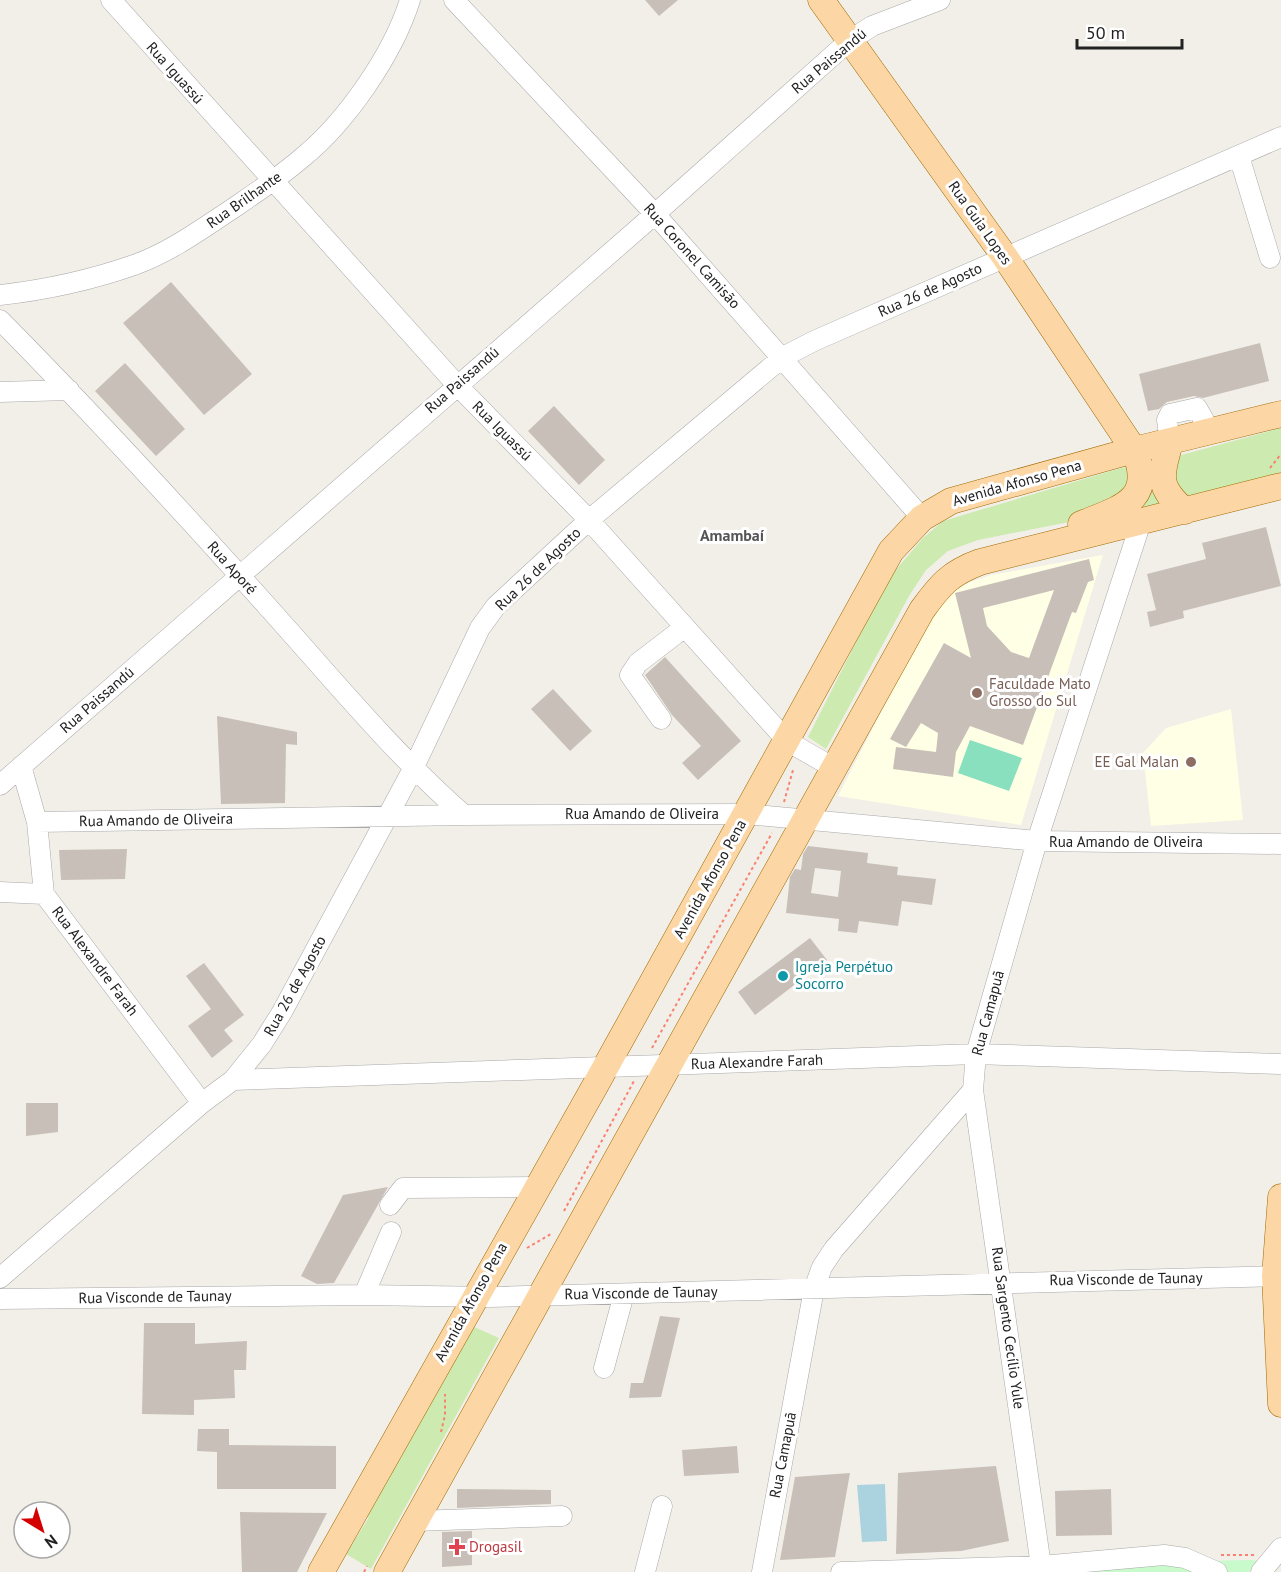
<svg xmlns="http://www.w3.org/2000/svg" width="1281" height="1572" viewBox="0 0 1281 1572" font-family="'PT Sans',sans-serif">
	<rect width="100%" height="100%" fill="#f2efe9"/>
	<path fill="#ffffe5" d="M1103,555L1021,825L838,796L925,626L945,596L962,585L991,575Z
		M1231,709L1243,820L1151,826L1143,753L1166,728Z"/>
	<path fill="#cdebb0" d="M1281,428V473L1135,509L978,540L948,551L926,570L909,596L826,749L808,737L888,579L923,538L943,521L1121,468L1159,461Z
		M470,1325L499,1338L371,1569L346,1554L368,1519L371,1496Z"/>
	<path fill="#c8facc" d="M1251,1560L1258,1561L1249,1572H1054L1159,1562Z"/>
	<path fill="#88e0be" d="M970,740L1022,758L1009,791L958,773Z"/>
	<path fill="#aad3df" d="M885,1484L887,1541L862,1542L857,1485Z"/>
	<path fill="#c7bfb8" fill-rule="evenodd" d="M645,0H678L659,16Z
		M171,282L252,374L204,415L123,323Z
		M1260,343L1269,381L1203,398L1194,396L1167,402L1159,409L1148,411L1139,374Z
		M125,363L185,429L156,456L95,391Z
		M554,406L605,460L579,485L528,431Z
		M1266,527L1281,586L1183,611L1184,618L1150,627L1147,612L1156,610L1147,574L1206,559L1202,543Z
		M1089,559L1094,580L1088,582L1076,613L1072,612L1023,745L970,726L956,752L953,777L893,769L896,747L936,752L938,733L921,723L906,747L890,739L944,643L971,658L955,593ZM1054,590L1029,658L1011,652L987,626L983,608Z
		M665,657L741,741L698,780L682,763L701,746L672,715L645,675Z
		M553,689L592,731L570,751L531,709Z
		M217,716L297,732V745L286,744L285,803L221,804Z
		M808,846L868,853L867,863L898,867L897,875L936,879L932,905L902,901L898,926L859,921L857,933L838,931L839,919L786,913L790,877L795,869L801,870L803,854ZM815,868L841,871L838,897L811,893Z
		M127,849L125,879L61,880L59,850Z
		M810,938L827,960L755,1015L738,992Z
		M204,963L244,1015L224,1030L233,1041L212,1058L188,1026L211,1009L186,976Z
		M26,1103H58V1132L26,1136Z
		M388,1187L334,1283L317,1284L301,1276L343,1195Z
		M660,1316L680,1318L661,1397L629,1398L631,1383H643Z
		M144,1323H195V1344L247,1341L246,1370H234L235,1398L194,1400V1415L142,1414Z
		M198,1429H229V1445L336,1446V1489H217V1452L197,1451Z
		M737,1446L739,1473L684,1476L682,1450Z
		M996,1466L1009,1541L961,1551L896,1554L898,1473Z
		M850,1473L835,1557L780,1560L795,1477Z
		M457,1489L551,1490V1504L457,1508Z
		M1111,1489L1112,1535L1056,1536L1055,1491Z
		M240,1512L327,1513L297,1572H242Z
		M472,1531V1565L442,1567V1532Z"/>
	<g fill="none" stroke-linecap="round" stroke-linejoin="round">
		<defs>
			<path id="minor" d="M111,0L457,385L589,520L787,741L834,768
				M454,0L655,214L922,518
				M1239,156L1270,258
				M0,295C45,290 91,280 134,265C168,253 199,231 229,211C254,194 280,177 303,157C347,121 393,54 410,0
				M0,320C92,413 180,509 267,606C331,677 392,752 464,815
				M0,392L69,390
				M1170,443L1167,420L1170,414L1197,408L1211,433
				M661,719L630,675L638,663L685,627
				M21,766L37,822L44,894L202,1103
				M0,785L655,214L849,41L872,26L940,0
				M37,822L464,815L746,814L1037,841L1281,844
				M0,892L44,894
				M233,1080L976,1054L1281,1064
				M390,1205L403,1188L537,1187
				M0,1278L202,1103L233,1080L262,1044L282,1012L413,769L480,628L496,606L589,520L783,357L814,341L1281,137
				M364,1295L391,1232
				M0,1299L364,1295L490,1297L1281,1276
				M604,1368L624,1294
				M415,1521L562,1516
				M1041,1566L973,1090L976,1054L1037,841L1141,522
				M645,1572L662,1506
				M762,1572L814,1289L822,1267L834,1249L973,1090
				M841,1572L1041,1566L1164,1555L1185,1558L1217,1572
				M1261,1572L1281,1548"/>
			<path id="major" d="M821,0L1005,257L1134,450C1156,500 1121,508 1081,524
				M1170,443C1160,476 1157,487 1185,511
				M1281,1197L1275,1276L1281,1404
				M321,1572L595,1086L891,551L922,518L951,501L1134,450L1281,414
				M387,1572L922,610C940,585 950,573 980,562L1281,486"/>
		</defs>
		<use href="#minor" stroke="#a9a9a9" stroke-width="21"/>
		<use href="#major" stroke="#a06b00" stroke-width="27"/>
		<path stroke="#fa8072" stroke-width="2" stroke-dasharray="3 3" stroke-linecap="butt" d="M1270,468L1281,454
			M784,802L793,770
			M652,1048L772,833
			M564,1211L634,1081
			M527,1248L551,1234
			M441,1432L445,1415V1394
			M1221,1555H1254
			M364,1572L367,1566"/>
		<use href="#minor" stroke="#fff" stroke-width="20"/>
		<use href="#major" stroke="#fcd6a4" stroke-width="26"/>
	</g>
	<g fill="#8d6e63" stroke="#fff" stroke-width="2">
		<circle cx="977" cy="693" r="6"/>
		<circle cx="1191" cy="762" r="6"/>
	</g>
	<circle fill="#0f9aa8" stroke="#fff" stroke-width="2" cx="783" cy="976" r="6"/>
	<path fill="#e0444e" stroke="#fff" stroke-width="2" d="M454 1538h6v6h6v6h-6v6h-6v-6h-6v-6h6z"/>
	<g text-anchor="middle" stroke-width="6" stroke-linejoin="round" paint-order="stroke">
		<g font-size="15" fill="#222" stroke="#fff">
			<text transform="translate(829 61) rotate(-40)" y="5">Rua Paissandú</text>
			<text transform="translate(175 73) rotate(48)" y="5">Rua Iguassú</text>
			<text transform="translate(244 200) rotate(-35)" y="5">Rua Brilhante</text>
			<text transform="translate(980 223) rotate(55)" y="5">Rua Guia Lopes</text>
			<text transform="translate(692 256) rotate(48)" y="5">Rua Coronel Camisão</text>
			<text transform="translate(930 290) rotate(-24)" y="5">Rua 26 de Agosto</text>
			<text transform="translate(462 380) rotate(-41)" y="5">Rua Paissandú</text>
			<text transform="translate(502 431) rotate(45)" y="5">Rua Iguassú</text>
			<text transform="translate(1017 483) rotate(-16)" y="5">Avenida Afonso Pena</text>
			<text transform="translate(232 568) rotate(48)" y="5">Rua Aporé</text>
			<text transform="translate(538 569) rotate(-44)" y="5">Rua 26 de Agosto</text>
			<text transform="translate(97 700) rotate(-41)" y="5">Rua Paissandú</text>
			<text x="642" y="819">Rua Amando de Oliveira</text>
			<text transform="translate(156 820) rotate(-1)" y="5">Rua Amando de Oliveira</text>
			<text x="1126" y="847">Rua Amando de Oliveira</text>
			<text transform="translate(710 879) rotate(-61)" y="5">Avenida Afonso Pena</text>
			<text transform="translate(95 961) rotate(53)" y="5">Rua Alexandre Farah</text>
			<text transform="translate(295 986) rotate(-61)" y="5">Rua 26 de Agosto</text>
			<text transform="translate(988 1013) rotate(-75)" y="5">Rua Camapuã</text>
			<text transform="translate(757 1062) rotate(-2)" y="5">Rua Alexandre Farah</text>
			<text transform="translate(1126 1279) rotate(-1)" y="5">Rua Visconde de Taunay</text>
			<text transform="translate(641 1293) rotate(-1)" y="5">Rua Visconde de Taunay</text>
			<text transform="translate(155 1297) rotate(-1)" y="5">Rua Visconde de Taunay</text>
			<text transform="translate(471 1302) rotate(-61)" y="5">Avenida Afonso Pena</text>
			<text transform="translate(1008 1328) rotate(82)" y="5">Rua Sargento Cecílio Yule</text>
			<text transform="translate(783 1455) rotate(-79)" y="5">Rua Camapuã</text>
		</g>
		<g font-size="15" fill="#785e54" stroke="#fff" text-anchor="start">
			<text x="989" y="689">Faculdade Mato<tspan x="989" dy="17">Grosso do Sul</tspan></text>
			<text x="1179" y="767" text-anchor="end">EE Gal Malan</text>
		</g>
		<g font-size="15" fill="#0d838f" stroke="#fff" text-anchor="start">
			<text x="795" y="972">Igreja Perpétuo<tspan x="795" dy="17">Socorro</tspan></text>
		</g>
		<g font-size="15" fill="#be3a42" stroke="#fff" text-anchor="start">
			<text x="469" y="1552">Drogasil</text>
		</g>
		<g font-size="16" font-weight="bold" fill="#555" stroke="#fff">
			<text x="732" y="541">Amambaí</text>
		</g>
	</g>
	<g transform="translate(42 1530) rotate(142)"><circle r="28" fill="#ffffff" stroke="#a7a7a7" stroke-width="1.5"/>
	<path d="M0-4.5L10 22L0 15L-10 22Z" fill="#d40000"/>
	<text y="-9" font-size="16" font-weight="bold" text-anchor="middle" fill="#222222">N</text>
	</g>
	<path d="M1077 39v9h105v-9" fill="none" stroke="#222222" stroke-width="3"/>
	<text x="1086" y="39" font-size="18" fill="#222222" stroke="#ffffff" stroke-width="4.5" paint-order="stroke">50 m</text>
</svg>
